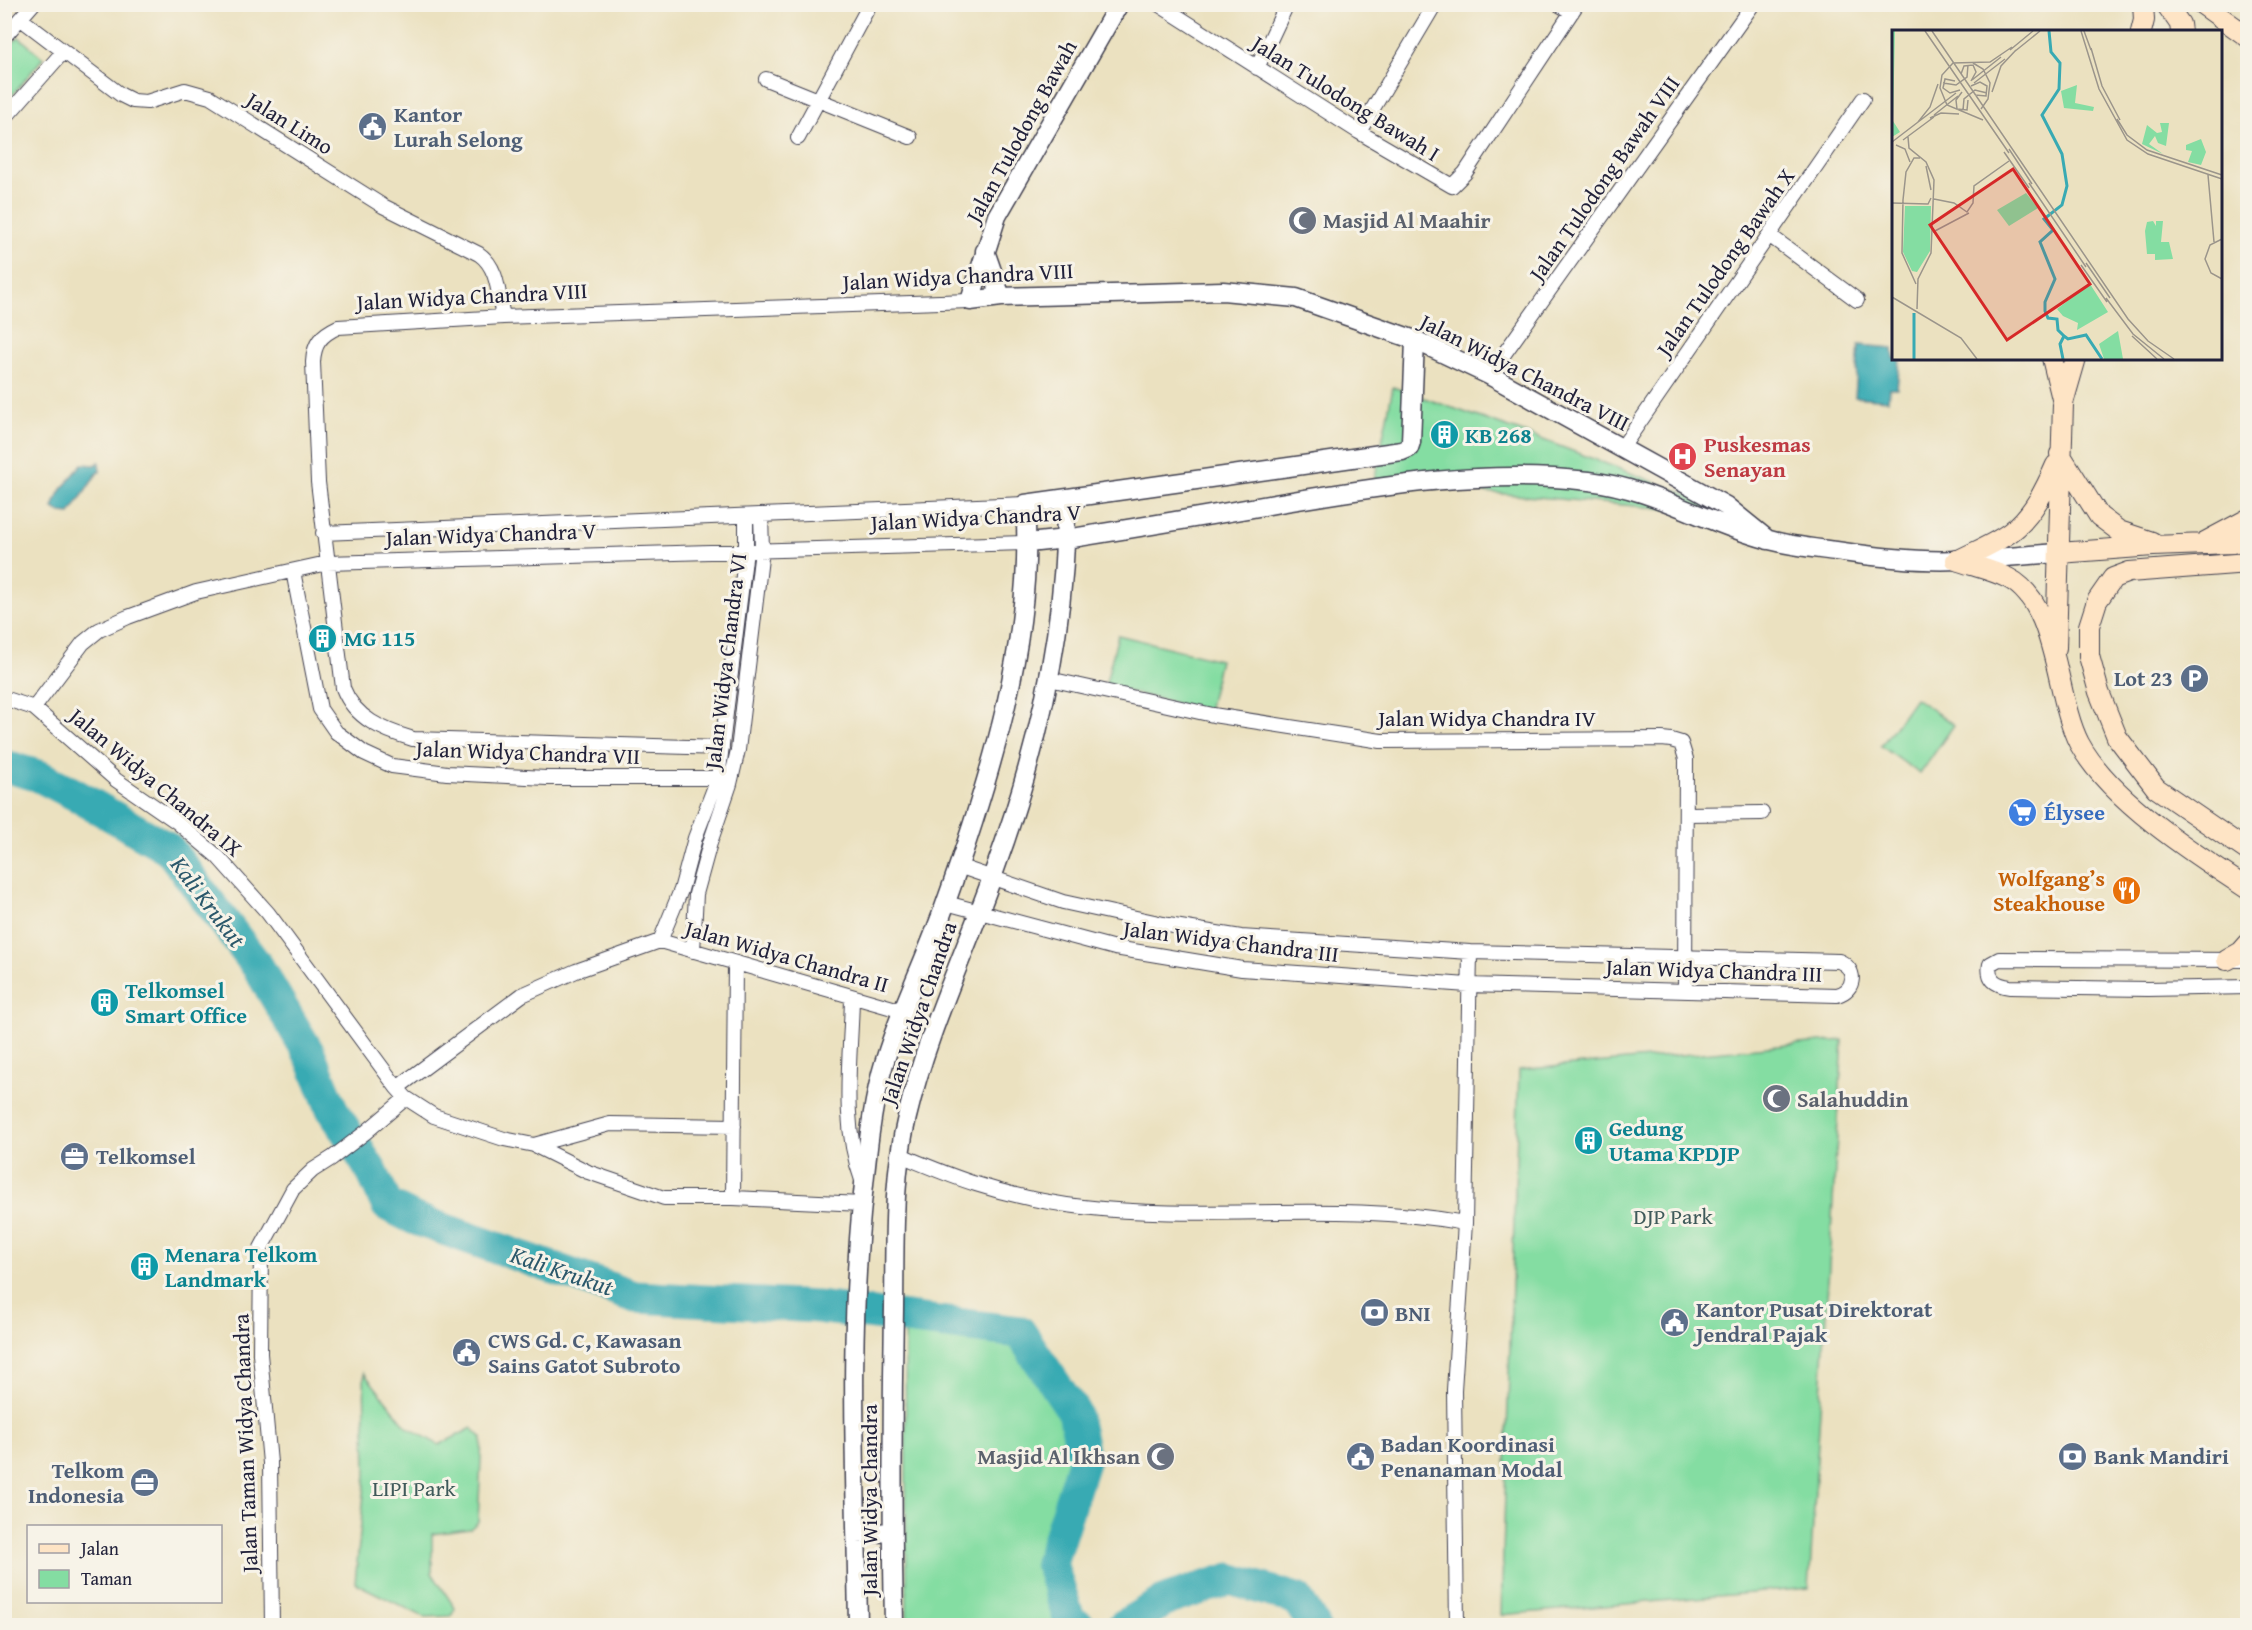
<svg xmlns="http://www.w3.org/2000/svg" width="2252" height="1630" viewBox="0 0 2252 1630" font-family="'Gentium Book Plus',serif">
	<rect width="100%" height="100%" fill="#f7f3e8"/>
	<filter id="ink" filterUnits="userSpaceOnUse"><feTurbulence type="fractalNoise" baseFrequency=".0167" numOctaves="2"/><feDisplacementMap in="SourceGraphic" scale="12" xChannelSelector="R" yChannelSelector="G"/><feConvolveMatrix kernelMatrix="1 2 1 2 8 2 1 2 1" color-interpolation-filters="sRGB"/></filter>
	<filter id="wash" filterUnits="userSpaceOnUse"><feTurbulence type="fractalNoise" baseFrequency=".008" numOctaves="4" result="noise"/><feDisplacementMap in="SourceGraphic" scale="24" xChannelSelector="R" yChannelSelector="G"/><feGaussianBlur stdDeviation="1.35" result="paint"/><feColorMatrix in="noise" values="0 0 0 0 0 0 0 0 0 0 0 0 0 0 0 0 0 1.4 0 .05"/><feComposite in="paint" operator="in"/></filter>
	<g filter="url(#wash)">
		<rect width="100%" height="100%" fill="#ebe1c0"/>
		<path fill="#84dda2" stroke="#53806e" stroke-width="1.5" d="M19,37L43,58L5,104V49Z
			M1393,387L1538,438L1744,516L1374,482Z
			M1118,635L1220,660L1208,711L1105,686Z
			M1915,698L1954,725L1920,774L1881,746Z
			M1843,1040L1809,1588L1501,1615L1519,1070Z
			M905,1327L1014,1340L1064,1416L1075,1458L1039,1564L1060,1625H907Z
			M364,1373L407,1427L439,1445L472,1428L482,1438L478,1522L470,1529L432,1534V1573L455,1608L452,1616L424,1617L355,1583L366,1474Z"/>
		<path fill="#38aab3" stroke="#2d6677" stroke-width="1.5" d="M1859,345L1893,348L1894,358L1900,359L1897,388H1889L1888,400L1855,397Z
			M99,462L100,472H98L70,514L61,513L53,508C58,490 71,479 82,464L95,465Z"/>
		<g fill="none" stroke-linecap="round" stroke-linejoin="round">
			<path stroke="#38aab3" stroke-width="33" d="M4,766L39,776L74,794L169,849L258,967L310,1055L332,1109L372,1172L387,1205L415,1219L635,1297L817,1307L1020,1332L1074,1412L1084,1459L1051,1563L1070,1622L1080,1626
				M1123,1626L1168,1599L1230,1579L1297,1599L1314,1626"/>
		</g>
	</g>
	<g filter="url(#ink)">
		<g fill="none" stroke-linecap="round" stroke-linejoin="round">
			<defs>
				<path id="minor" d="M1158,4L1359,132L1452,186L1465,173L1577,4
					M1558,4L1572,12
					M21,19L121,95L133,101L147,102L185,90L210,97L383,206L479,254C499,268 498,295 503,317
					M4,37L33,4
					M1257,68L1287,4
					M766,79L910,137
					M4,119L63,52
					M1359,132L1435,4
					M798,138L870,4
					M1769,235L1857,300
					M1489,375L1753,4
					M1621,449L1863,99
					M323,533L1025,504
					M293,571L320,709L336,732L364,753L392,766L447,773L547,778H718
					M1049,679L1213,715L1381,741L1662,739L1671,740L1681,743L1686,759L1685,990
					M4,698L34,708L116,780L177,822L218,857L268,913L397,1088
					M34,708L83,643L99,630L128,617L196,592L327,563L1028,543
					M722,748L413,739C383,730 355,719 343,688L318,482L313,362C314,343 321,335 338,327L503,317L970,301
					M1686,814L1762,813
					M946,903L1115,948L1242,969L1468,985L1837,995C1856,990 1857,969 1839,961L1470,952L1241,937L1168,925L1063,902L958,866
					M660,941L681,890L695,838L718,778L746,551V516
					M660,941L903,1011
					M693,951L696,894L710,843L730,784L738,750L762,550L761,515
					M2248,960L1999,959L1990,964C1987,979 1995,985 2010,987L2148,989L2248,987
					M852,997C851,1058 840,1121 862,1180
					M406,1098L434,1116L504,1139L534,1145L588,1172L664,1198H733L862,1204
					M534,1145L610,1124L734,1126
					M900,1155C925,1165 950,1176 976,1184C1010,1195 1048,1203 1083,1207C1210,1222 1339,1200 1465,1223
					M733,1198L735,963
					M272,1626L270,1463L260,1354L261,1248L293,1189L313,1170L332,1158L366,1132L406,1098L397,1088L522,995L576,971L660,941
					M1457,1626L1454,1390L1465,1223L1470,952"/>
				<path id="tertiary" d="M1119,4L997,216L970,301L1001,297L1223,291L1296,298L1415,340L1489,375L1726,506L1768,540
					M985,251L1001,297
					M1028,543L1066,539C1140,527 1213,515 1286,502C1388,485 1486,469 1589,481C1652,488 1706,523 1766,539C1789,546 1813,548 1836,551C1876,557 1917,562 1958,560C1991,559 2025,555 2059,553
					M857,1534L892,1532
					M858,1626C856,1483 848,1336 863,1194C867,1154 871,1113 881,1074C897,1015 926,960 946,902C990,779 1035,635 1025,504L1402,451L1409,448L1411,442L1415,340
					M894,1626C892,1519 892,1413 894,1307C895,1244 892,1179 907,1117C927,1032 965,954 994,872C1038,752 1067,627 1066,499"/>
				<path id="secondary" d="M2166,4L2180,24L2181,32
					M2202,4L2248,37
					M2141,32L2144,20L2143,4
					M2052,358L2063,403
					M2060,454L2099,516L2119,531L2152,542
					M2205,542L2248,519
					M2059,553L2153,546L2233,543L2248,538
					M1956,560C1973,566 1992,570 2008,578C2058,603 2055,697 2079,743C2109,799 2194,854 2248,889
					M1959,560C1976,551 1997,543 2012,531C2033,515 2046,488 2056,465
					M2248,563L2129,572L2113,578L2097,601L2089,626V656L2099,692L2117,737L2156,788L2248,851
					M2056,648L2063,403L2076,358
					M2227,960L2241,952L2248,944"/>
			</defs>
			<use href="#minor" stroke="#403f4f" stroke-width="16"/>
			<use href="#tertiary" stroke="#403f4f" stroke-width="21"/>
			<use href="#secondary" stroke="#403f4f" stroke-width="22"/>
			<use href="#minor" stroke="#fff" stroke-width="14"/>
			<use href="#tertiary" stroke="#fff" stroke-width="18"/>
			<use href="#secondary" stroke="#fee4c5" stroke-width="20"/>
		</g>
	</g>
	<defs>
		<symbol id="civic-disc" viewBox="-11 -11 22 22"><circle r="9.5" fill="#5c6f8a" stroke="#f7f3e8"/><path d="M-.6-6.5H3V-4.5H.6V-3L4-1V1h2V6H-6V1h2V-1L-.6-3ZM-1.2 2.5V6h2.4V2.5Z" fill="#fff"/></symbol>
		<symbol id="mosque-disc" viewBox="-11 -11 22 22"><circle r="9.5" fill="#6b7280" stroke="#f7f3e8"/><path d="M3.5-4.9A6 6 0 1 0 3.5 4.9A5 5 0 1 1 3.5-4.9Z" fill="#fff"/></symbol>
		<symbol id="building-disc" viewBox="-11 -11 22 22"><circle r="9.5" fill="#0f9aa8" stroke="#f7f3e8"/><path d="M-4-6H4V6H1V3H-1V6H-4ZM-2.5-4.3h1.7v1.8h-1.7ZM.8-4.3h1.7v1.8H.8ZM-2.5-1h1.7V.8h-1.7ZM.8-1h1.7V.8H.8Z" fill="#fff"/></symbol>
		<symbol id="hospital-disc" viewBox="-11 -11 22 22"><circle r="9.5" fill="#e0444e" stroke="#f7f3e8"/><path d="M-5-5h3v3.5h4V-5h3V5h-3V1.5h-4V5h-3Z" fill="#fff"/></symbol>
		<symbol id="parking-disc" viewBox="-11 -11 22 22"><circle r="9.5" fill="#5c6f8a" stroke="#f7f3e8"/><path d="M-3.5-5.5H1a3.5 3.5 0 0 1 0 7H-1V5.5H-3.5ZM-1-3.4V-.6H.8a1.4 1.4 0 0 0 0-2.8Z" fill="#fff"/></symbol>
		<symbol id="supermarket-disc" viewBox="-11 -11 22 22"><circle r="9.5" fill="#3f7fe0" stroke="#f7f3e8"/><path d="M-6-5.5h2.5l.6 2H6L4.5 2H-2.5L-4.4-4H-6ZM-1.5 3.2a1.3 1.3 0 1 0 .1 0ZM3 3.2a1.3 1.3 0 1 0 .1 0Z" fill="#fff"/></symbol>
		<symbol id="restaurant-disc" viewBox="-11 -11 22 22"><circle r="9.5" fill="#e8710a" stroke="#f7f3e8"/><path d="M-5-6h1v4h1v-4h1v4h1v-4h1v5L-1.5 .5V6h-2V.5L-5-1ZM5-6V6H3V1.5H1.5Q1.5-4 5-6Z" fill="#fff"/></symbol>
		<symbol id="office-disc" viewBox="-11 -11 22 22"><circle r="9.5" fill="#5c6f8a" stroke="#f7f3e8"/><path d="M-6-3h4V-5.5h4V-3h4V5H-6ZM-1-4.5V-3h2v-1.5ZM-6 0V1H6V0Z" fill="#fff"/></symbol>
		<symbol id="bank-disc" viewBox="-11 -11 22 22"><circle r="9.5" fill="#5c6f8a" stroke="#f7f3e8"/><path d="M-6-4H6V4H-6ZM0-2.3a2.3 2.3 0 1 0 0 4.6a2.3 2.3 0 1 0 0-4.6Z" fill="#fff"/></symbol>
	</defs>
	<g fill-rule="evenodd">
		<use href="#civic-disc" x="356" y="110" width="33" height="33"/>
		<use href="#mosque-disc" x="1286" y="204" width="33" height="33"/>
		<use href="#building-disc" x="1428" y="418" width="33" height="33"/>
		<use href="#hospital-disc" x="1666" y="440" width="33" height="33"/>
		<use href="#building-disc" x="306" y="622" width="33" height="33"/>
		<use href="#parking-disc" x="2178" y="662" width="33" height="33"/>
		<use href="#supermarket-disc" x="2006" y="796" width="33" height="33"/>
		<use href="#restaurant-disc" x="2110" y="874" width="33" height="33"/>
		<use href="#building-disc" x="88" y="986" width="33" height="33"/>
		<use href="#mosque-disc" x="1760" y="1082" width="33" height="33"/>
		<use href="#building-disc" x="1572" y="1124" width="33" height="33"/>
		<use href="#office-disc" x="58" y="1140" width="33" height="33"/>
		<use href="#building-disc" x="128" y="1250" width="33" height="33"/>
		<use href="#bank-disc" x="1358" y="1296" width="33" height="33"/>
		<use href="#civic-disc" x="1658" y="1306" width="33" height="33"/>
		<use href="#civic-disc" x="450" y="1336" width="33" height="33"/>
		<use href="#mosque-disc" x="1144" y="1440" width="33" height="33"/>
		<use href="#bank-disc" x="2056" y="1440" width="33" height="33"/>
		<use href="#civic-disc" x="1344" y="1440" width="33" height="33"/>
		<use href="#office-disc" x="128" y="1466" width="33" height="33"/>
	</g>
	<g text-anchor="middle" stroke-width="6" stroke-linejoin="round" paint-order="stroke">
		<g font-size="22" fill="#22223b" stroke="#f7f3e8">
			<text transform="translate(1346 98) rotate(32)" y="8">Jalan Tulodong Bawah I</text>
			<text transform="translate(290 123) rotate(32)" y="8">Jalan Limo</text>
			<text transform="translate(1021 131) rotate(-61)" y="8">Jalan Tulodong Bawah</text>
			<text transform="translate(1604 178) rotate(-55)" y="8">Jalan Tulodong Bawah VIII</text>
			<text transform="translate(1725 262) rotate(-55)" y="8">Jalan Tulodong Bawah X</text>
			<text transform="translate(958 276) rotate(-3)" y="8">Jalan Widya Chandra VIII</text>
			<text transform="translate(472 296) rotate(-3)" y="8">Jalan Widya Chandra VIII</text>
			<text transform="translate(1525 372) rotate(27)" y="8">Jalan Widya Chandra VIII</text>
			<text transform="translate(976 517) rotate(-3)" y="8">Jalan Widya Chandra V</text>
			<text transform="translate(491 534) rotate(-2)" y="8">Jalan Widya Chandra V</text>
			<text transform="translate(725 661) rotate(-83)" y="8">Jalan Widya Chandra VI</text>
			<text x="1487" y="726">Jalan Widya Chandra IV</text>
			<text transform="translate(528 752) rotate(2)" y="8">Jalan Widya Chandra VII</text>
			<text transform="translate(156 782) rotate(40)" y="8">Jalan Widya Chandra IX</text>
			<text transform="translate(1231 941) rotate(7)" y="8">Jalan Widya Chandra III</text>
			<text transform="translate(787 956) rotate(16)" y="8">Jalan Widya Chandra II</text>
			<text transform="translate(1714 970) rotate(2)" y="8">Jalan Widya Chandra III</text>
			<text transform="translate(918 1013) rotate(-71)" y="8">Jalan Widya Chandra</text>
			<text transform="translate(245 1443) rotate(-92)" y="8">Jalan Taman Widya Chandra</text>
			<text transform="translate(869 1500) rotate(-90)" y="8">Jalan Widya Chandra</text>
		</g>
		<g font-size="22" font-weight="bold" fill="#4e5e75" stroke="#f7f3e8" text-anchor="start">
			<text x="394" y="122">Kantor<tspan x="394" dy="25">Lurah Selong</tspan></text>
			<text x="2173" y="686" text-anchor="end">Lot 23</text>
			<text x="96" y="1164">Telkomsel</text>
			<text x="1696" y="1317">Kantor Pusat Direktorat<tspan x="1696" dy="25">Jendral Pajak</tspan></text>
			<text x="1395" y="1321">BNI</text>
			<text x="488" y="1348">CWS Gd. C, Kawasan<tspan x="488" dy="25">Sains Gatot Subroto</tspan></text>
			<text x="1381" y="1452">Badan Koordinasi<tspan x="1381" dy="25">Penanaman Modal</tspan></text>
			<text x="2094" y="1464">Bank Mandiri</text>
			<text x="124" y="1478" text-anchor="end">Telkom<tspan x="124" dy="25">Indonesia</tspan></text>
		</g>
		<g font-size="22" font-weight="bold" fill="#5b616d" stroke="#f7f3e8" text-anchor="start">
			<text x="1323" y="228">Masjid Al Maahir</text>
			<text x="1797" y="1107">Salahuddin</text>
			<text x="1140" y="1464" text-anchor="end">Masjid Al Ikhsan</text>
		</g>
		<g font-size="22" font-weight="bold" fill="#0d838f" stroke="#f7f3e8" text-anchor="start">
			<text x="1465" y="443">KB 268</text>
			<text x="344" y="646">MG 115</text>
			<text x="125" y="998">Telkomsel<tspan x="125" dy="25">Smart Office</tspan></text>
			<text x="1609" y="1136">Gedung<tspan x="1609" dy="25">Utama KPDJP</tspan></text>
			<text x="165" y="1262">Menara Telkom<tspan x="165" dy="25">Landmark</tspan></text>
		</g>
		<g font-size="22" font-weight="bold" fill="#be3a42" stroke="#f7f3e8" text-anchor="start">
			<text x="1704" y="452">Puskesmas<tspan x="1704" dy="25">Senayan</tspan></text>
		</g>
		<g font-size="22" font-weight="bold" fill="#366cbe" stroke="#f7f3e8" text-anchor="start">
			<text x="2044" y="820">Élysee</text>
		</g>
		<g font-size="22" font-weight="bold" fill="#c56008" stroke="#f7f3e8" text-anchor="end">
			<text x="2105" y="886">Wolfgang’s<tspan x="2105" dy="25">Steakhouse</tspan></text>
		</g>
		<g font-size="22" fill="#3f5a5a" stroke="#f7f3e8">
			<text x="1673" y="1224">DJP Park</text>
			<text x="414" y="1496">LIPI Park</text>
		</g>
		<g font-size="24" font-style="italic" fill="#2b586b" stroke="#f7f3e8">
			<text transform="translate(208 902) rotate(53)" y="8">Kali Krukut</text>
			<text transform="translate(562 1271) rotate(19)" y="8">Kali Krukut</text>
		</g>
	</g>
	<g transform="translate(1892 30)">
		<rect width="330" height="330" fill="#ebe1c0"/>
		<path d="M0,1H3L1,91L8,102L0,107ZM185,55L183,73L202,77L201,81L172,78L169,61ZM268,93H277L274,116L266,113L263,106L257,114L271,124L250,114L255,95L265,103L270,102ZM309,109L314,122L309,135L296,132L300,121L294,120V115ZM134,163L146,178L117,196L105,180ZM13,176H39L38,221L25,242L20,241L11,222ZM261,191L264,196V191H271L269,212H277L281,229L263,230V224H255L253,201L255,192ZM198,254L216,282L185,300L186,293L171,286L165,279ZM226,301L231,329H212L207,314Z" fill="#84dda2"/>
		<path fill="none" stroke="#38aab3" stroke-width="3" d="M157,1L159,22L168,33L167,59L150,85L170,124L175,156L170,175L152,189L161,200L148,212L163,249L153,272V281L156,288L165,289L166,300L172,306L168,314L171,329M172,306L176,309L194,305L210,329M22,329V283"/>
		<path fill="none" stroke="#9b958b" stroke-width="1.5" d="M33,1L117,123M40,1L236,289L256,311L282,329M189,1L207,59L235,110L256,124L330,149M192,1L199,20M199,18L210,56L228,90M118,20L141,1M122,22L148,1M81,33L91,39L98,53L96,69L89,79M69,44L72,36L81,35L84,42L79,51M80,50L109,27M63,51L53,49L51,58L58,63L68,60M51,53L64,55L75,47L76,35M82,53L113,29M79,56L88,52L95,56L94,66L83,65M70,62L64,70L65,79L75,80L76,70M100,62L109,36L124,20M71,80L72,69L83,60L95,63M42,85L66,66M38,88L49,83L67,84M225,89L235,105L255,120L330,145M91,90L55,75L48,58L50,45L61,33L98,32L120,17M26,92L38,77L46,54M16,107L17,118L34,132L42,150L39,223L26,249L25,279M11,110L42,87M0,112L64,63M4,115L13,119L18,132M117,119L140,154M112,122L137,158M34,136L39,160M316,145L322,212M137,153L194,237M42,169L62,173L75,182L81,173L82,156L117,131M0,173L36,174L39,168M41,202L77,183M330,209L318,215L313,229L319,243L330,249M194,233L218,268M189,235L215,272M24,254L10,223L11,170L14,142L22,128H28M0,267L69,308L85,329M214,268L241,304L272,329M240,306L265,329"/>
		<path fill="#d62828" fill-opacity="0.15" stroke="#d62828" stroke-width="3" d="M121,139L198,254L115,310L38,195Z"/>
		<rect width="330" height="330" fill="none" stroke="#22223b" stroke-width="3"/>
	</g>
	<rect width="2252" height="1630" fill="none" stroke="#f7f3e8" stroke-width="24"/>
	<rect x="27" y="1525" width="195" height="78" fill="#f7f3e8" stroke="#a29fa3" stroke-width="1.5"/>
	<rect x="39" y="1544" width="30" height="9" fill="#fee4c5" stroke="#a29fa3" stroke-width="1.5"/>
	<text x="81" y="1555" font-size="18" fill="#22223b">Jalan</text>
	<rect x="39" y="1570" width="30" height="18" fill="#84dda2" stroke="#a29fa3" stroke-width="1.5"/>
	<text x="81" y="1585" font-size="18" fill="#22223b">Taman</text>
</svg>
